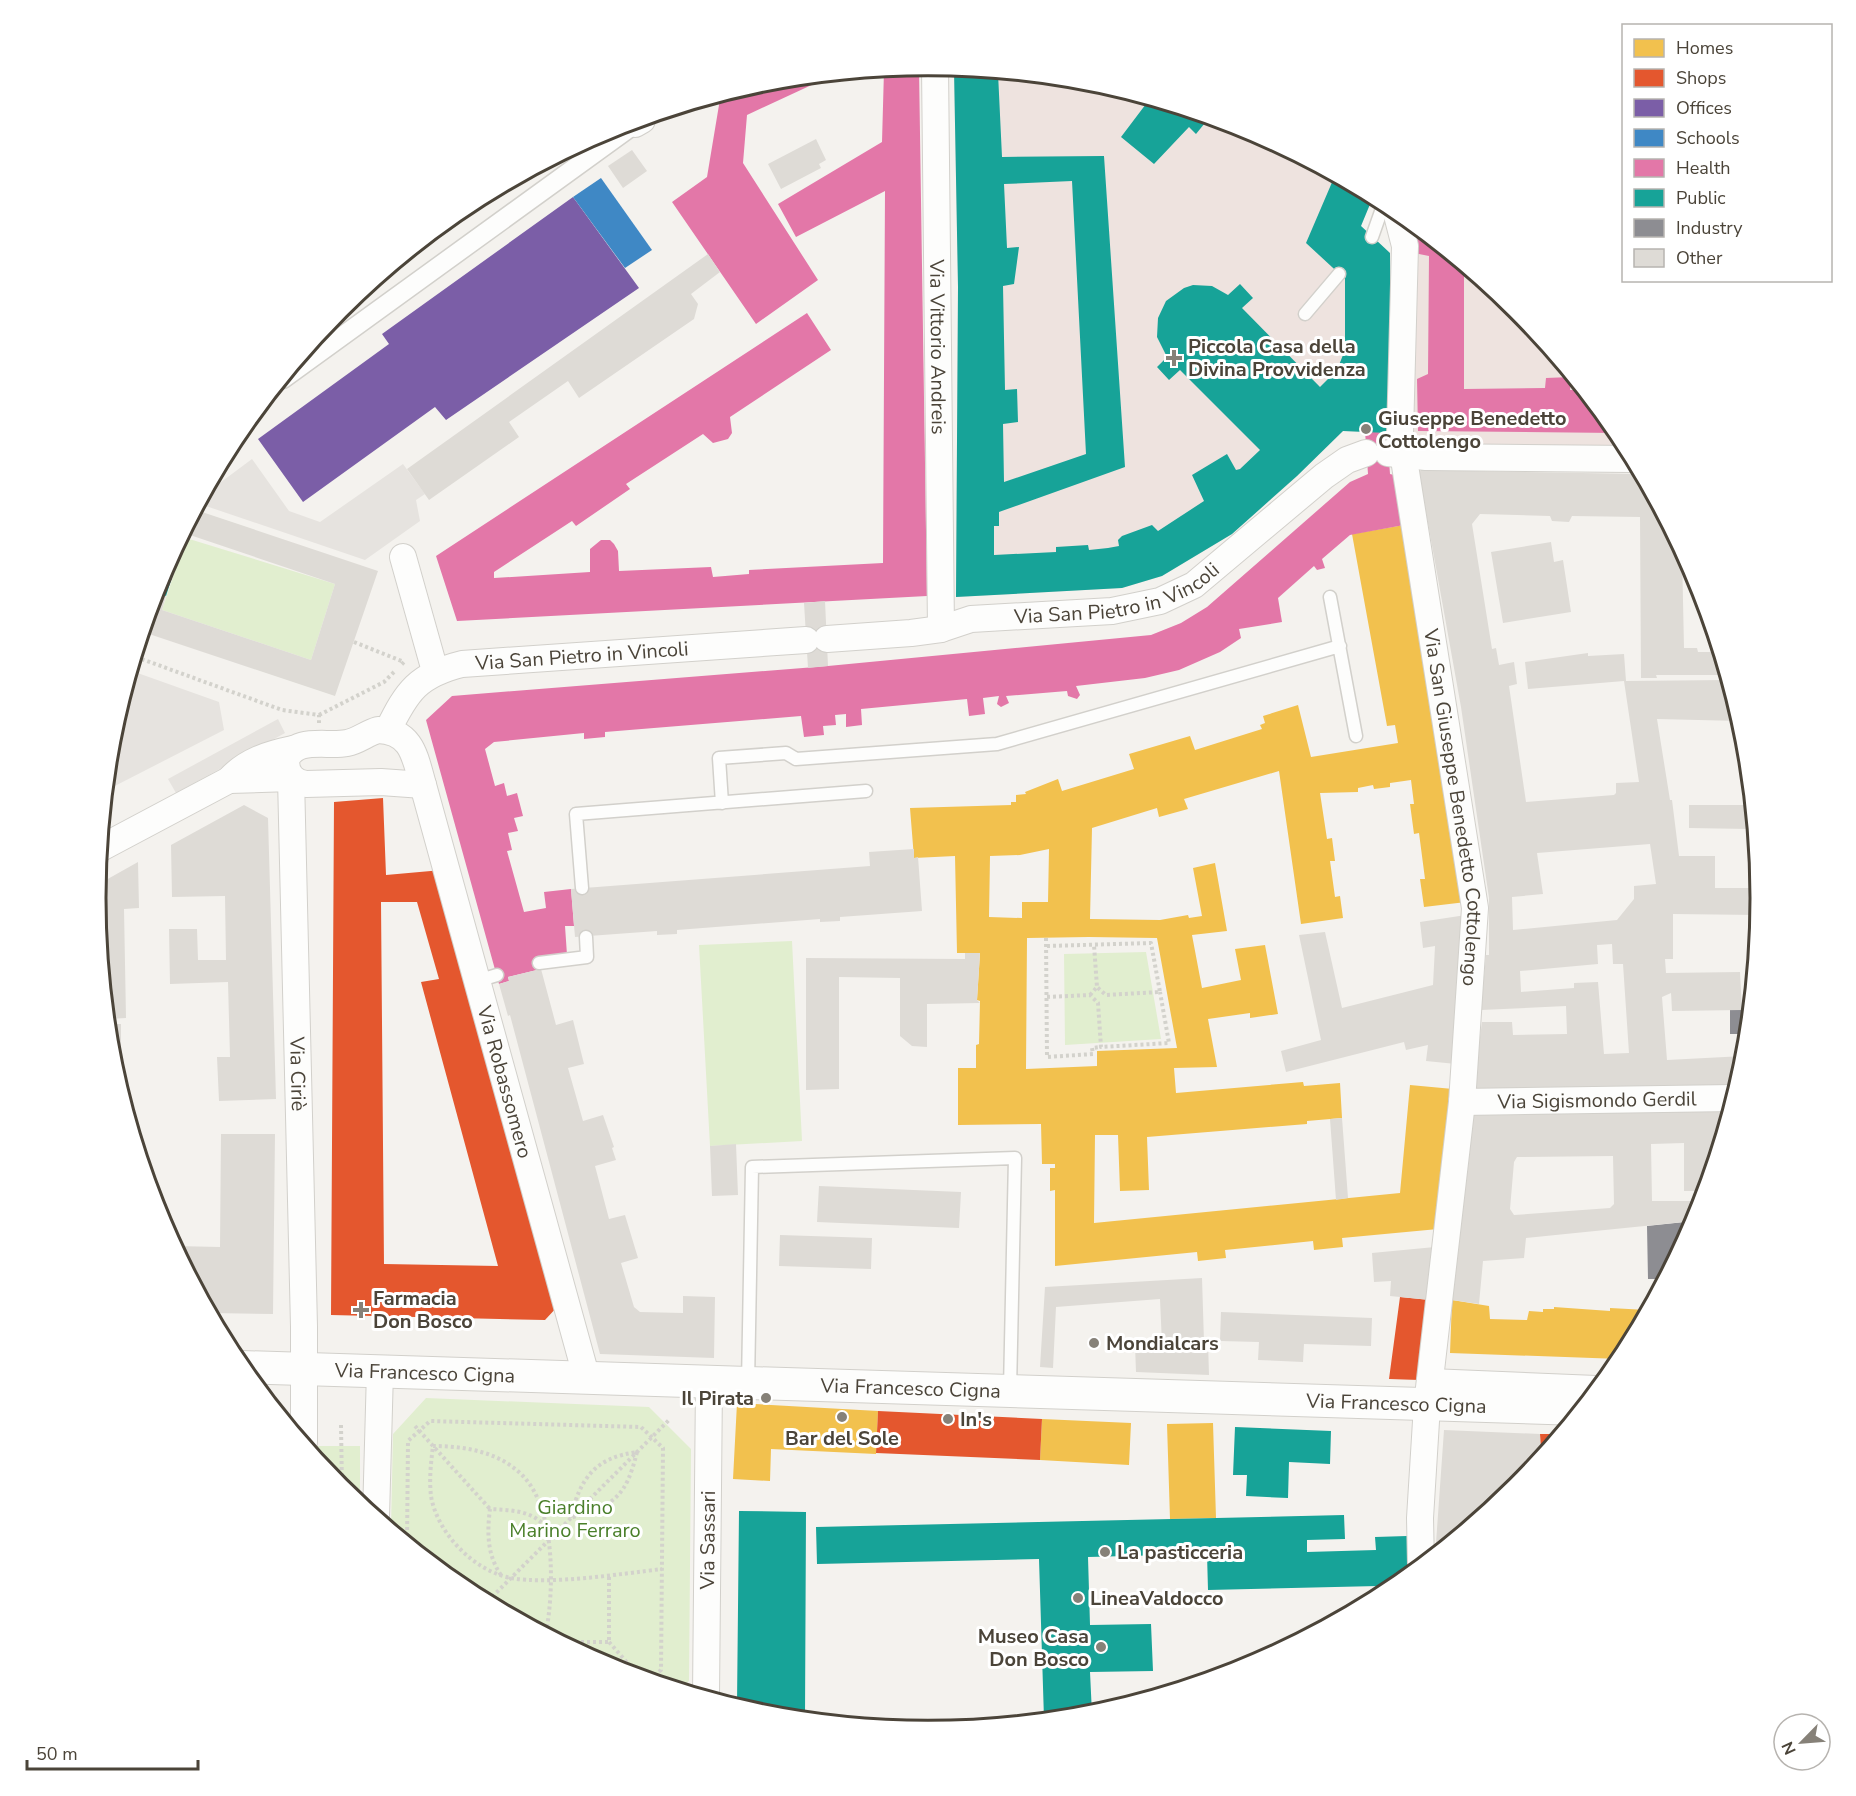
<svg xmlns="http://www.w3.org/2000/svg" width="1856" height="1796" viewBox="0 0 1856 1796" font-family="'Nunito Sans',sans-serif">
	<rect width="100%" height="100%" fill="#f4f2ee"/>
	<path fill="#eee3df" d="M954,69L1091,82L1247,129L1373,197L1361,226L1390,253L1392,429L1387,433L1343,431L1297,476L1232,534L1162,576L1122,588L956,597L958,287Z
		M1396,211L1517,310L1620,436L1632,459L1403,454Z"/>
	<path fill="#e1eecf" d="M186,538L335,584L311,660L162,610Z
		M792,941L802,1141L710,1146L699,945Z
		M1146,952L1161,1039L1065,1045L1064,954Z
		M426,1398L649,1407L691,1449L689,1681L681,1688L609,1667L465,1590L391,1528L393,1434Z
		M315,1446H360V1503C344,1490 315,1469 315,1446Z"/>
	<path fill="#e6e3df" d="M252,459L289,511L320,522L403,464L425,494L416,500L420,521L365,560L200,504L205,494Z
		M132,671L219,702L224,730L107,790L112,735Z
		M278,719L285,733L176,793L168,779Z"/>
	<path fill="#f2c14e" fill-rule="evenodd" d="M1404,525L1466,902L1424,907L1420,879H1425L1419,833L1414,834L1410,804H1414L1411,780L1390,783V787L1374,789L1373,785L1358,788V792L1320,793L1327,839L1332,838L1335,861H1330L1335,897L1340,896L1343,918L1301,924L1279,771L1184,799L1188,809L1159,817L1157,808L1092,828L1090,919L1160,920L1188,915L1189,918L1202,916L1193,868L1215,863L1227,931L1192,935L1202,988L1241,980L1235,949L1265,945L1278,1014L1250,1018V1013L1208,1019L1217,1067L1174,1068L1176,1093L1303,1082L1304,1086L1340,1083L1342,1118L1307,1121V1124L1147,1137L1149,1190L1120,1191L1118,1135H1095L1094,1223L1400,1193L1410,1085L1453,1089L1438,1229L1342,1238L1343,1247L1314,1250L1313,1241L1225,1250L1226,1258L1198,1261L1197,1252L1055,1266V1190L1050,1191V1168H1055V1164H1042L1041,1124L958,1125V1068H976V1045L979,1044L980,1001L977,1000L980,953H957L955,856L914,858L910,808L1011,805V802H1016V795L1026,794L1025,792L1058,779L1062,791L1134,769L1129,754L1190,736L1195,750L1262,729L1260,725L1265,723L1263,716L1298,705L1311,757L1398,743L1395,725L1387,726L1352,534ZM1049,849L1048,902H1022V918L989,917L990,856L1020,855ZM1089,937L1157,938L1177,1048L1097,1051V1066L1026,1069L1027,938Z
		M1452,1300L1489,1306L1490,1319L1527,1320L1529,1311L1543,1312V1309H1554V1307L1610,1311V1308L1647,1310L1620,1359L1450,1353Z
		M737,1403L878,1411L876,1454L771,1449L770,1481L733,1479Z
		M1042,1419L1131,1423L1129,1465L1040,1460Z
		M1213,1423L1216,1518L1170,1519L1167,1424Z"/>
	<path fill="#e4572e" fill-rule="evenodd" d="M383,798L386,875L442,870L558,1306L545,1320L331,1315L334,802ZM381,902H417L439,979L421,982L498,1266L384,1264Z
		M1400,1297L1430,1300L1419,1380L1389,1379Z
		M878,1411L1042,1419L1040,1460L876,1453Z
		M1540,1434H1559L1541,1457Z"/>
	<path fill="#7b5ea7" d="M573,197L639,288L446,420L435,407L303,502L258,439L389,344L382,334Z"/>
	<path fill="#3f88c5" d="M601,178L652,250L625,268L573,197Z"/>
	<path fill="#e377a8" d="M919,67L927,596L457,621L436,556L807,313L831,350L730,417L732,433L728,439L713,443L703,434L626,484L630,489L576,526L572,521L494,572V578L590,572V549L601,540H610L614,544L618,551L619,571L711,567L713,577L749,574V570L883,563L885,191L796,237L778,204L882,142L884,70Z
		M831,76L747,115L743,163L818,280L756,324L672,202L707,177L720,99L766,82Z
		M1413,225L1464,267V389L1545,388L1546,378L1571,377L1570,390H1583L1617,433L1418,431L1417,379L1428,374L1429,256L1414,253Z
		M1365,431L1387,433L1390,474L1394,475L1404,525L1350,535L1322,559L1325,568L1317,570L1314,566L1278,598L1282,622L1239,629L1241,638L1220,652L1179,670L1145,678L1076,686L1080,695L1077,699L1068,696L1067,691L1006,696L1009,703L1001,707L997,704L999,696L983,698L985,714L969,716L967,699L861,709L862,725L846,727V714L835,715L836,725L823,726L824,735L804,737L801,716L605,732V737L584,739V733L494,742L485,749L495,786L504,783L507,796L517,793L523,816L514,818L518,831L508,833L512,850L507,851L524,912L546,908L544,892L571,889L574,926H565L567,955L541,969L508,977L509,981L499,984L426,720L452,696L828,666L1151,635L1181,623L1207,607L1350,482L1368,474Z"/>
	<path fill="#17a398" fill-rule="evenodd" d="M954,69L998,73L1002,157L1104,156L1125,467L999,512V526H994V555L1056,552V547L1088,545L1089,550L1108,548L1119,546L1118,540L1122,536L1152,525L1158,531L1204,501L1192,475L1227,454L1236,470L1240,469L1260,450L1180,370L1169,380L1157,367L1167,357L1157,337L1158,318L1166,301L1184,288L1193,285L1212,286L1228,295L1240,284L1253,298L1242,308L1320,387L1337,370L1345,350V279L1306,243L1333,180L1328,178L1330,174L1373,197L1361,226L1390,253L1392,429L1387,433L1343,431L1297,476L1232,534L1162,576L1122,588L956,597L958,287ZM1072,181L1086,454L1004,482L1003,424L1018,422L1017,389L1005,390L1003,286L1014,284L1019,247L1007,248L1004,184Z
		M1149,100L1209,118L1196,134L1189,127L1154,164L1121,137Z
		M167,566L175,568L166,596L155,593Z
		M1235,1427L1331,1431L1330,1464L1289,1462L1288,1498L1246,1496L1247,1475H1233Z
		M739,1511L806,1512L805,1718L765,1714L737,1705Z
		M1344,1515L1345,1539L1307,1540V1552L1376,1550L1375,1537L1407,1536L1410,1574L1378,1596V1586L1208,1590L1207,1554L1088,1557L1090,1625L1151,1624L1153,1671L1090,1672L1092,1714L1044,1719L1039,1559L817,1564L816,1527Z"/>
	<path fill="#8d8d92" d="M1730,1010H1743L1744,1034H1730Z
		M1694,1221L1663,1279H1648L1647,1226Z"/>
	<path fill="#dedbd6" fill-rule="evenodd" d="M816,139L826,160L819,164L821,168L781,189L768,164Z
		M632,150L647,171L623,188L608,166Z
		M708,254L720,272L691,294L698,304L694,319L579,398L568,381L509,422L519,437L429,500L407,469Z
		M1421,470L1640,474L1682,553L1684,648H1697L1698,652H1719L1726,675H1656L1657,678H1641L1640,517L1572,516L1569,522L1552,521L1550,516L1480,514L1472,524L1492,649L1496,648L1499,665L1514,662L1517,684L1509,686L1526,802L1614,795L1616,793V783L1639,782L1624,681L1528,689L1525,662L1588,653V656L1624,654L1626,681L1727,680L1740,721L1657,719L1670,800H1672L1679,856H1715V888H1755L1757,865L1760,898L1758,915L1673,914V959H1665L1666,973L1740,972L1742,1010L1672,1011L1671,993L1662,997L1667,1060L1744,1056L1735,1089L1472,1095L1477,1037H1480L1482,1022H1512L1513,1035L1567,1034L1566,1006L1481,1010L1486,955H1489V898L1461,707L1419,473ZM1650,844L1656,884L1634,886V899L1617,920L1513,930L1512,897L1543,894L1537,853ZM1612,944L1613,964H1623L1629,1053L1604,1054L1598,982L1574,983V988L1521,992L1520,971L1598,964L1597,945Z
		M196,510L378,571L335,696L143,632L155,593L166,596L162,610L311,660L335,584L187,534L175,568L167,566Z
		M1551,542L1554,562L1563,560L1571,612L1503,623L1491,552Z
		M825,601L828,666L808,668L804,603Z
		M244,805L268,818L276,1099L219,1101L217,1057H230L228,982L170,984L169,929H197L198,960H226L225,896L172,897L171,845Z
		M1689,805H1750L1749,829L1689,828Z
		M914,849V858L918,857L922,911L840,917V921L820,922V919L677,930V934L657,935V931L575,937L571,889L870,866L869,852Z
		M138,862L139,908L124,909L126,1018L108,1019L96,898L97,885Z
		M1466,915L1456,1064L1426,1061L1428,1045L1406,1050L1404,1042L1286,1072L1281,1051L1321,1040L1299,935L1325,932L1342,1008L1433,985L1435,946L1423,948L1420,922Z
		M965,953H980L977,1000L980,1003L927,1004V1047L912,1046L900,1036V978L839,977V1089L806,1090V958L965,959Z
		M541,969L556,1025L573,1020L584,1064L568,1068L583,1121L603,1115L614,1147L612,1148L616,1160L595,1166L609,1219L625,1215L638,1258L621,1263L634,1307L640,1312L683,1313V1296L715,1297L714,1358L600,1354L510,1015L508,1016L499,984L509,981L508,977Z
		M108,1024H121V1088L112,1060Z
		M1730,1107L1694,1221L1526,1238L1524,1258L1483,1261L1479,1304L1452,1300L1472,1113ZM1684,1143V1191H1696V1201H1652L1651,1144ZM1613,1156L1614,1204L1610,1208L1514,1215L1510,1209L1514,1162L1517,1157Z
		M1342,1118L1348,1198L1336,1200L1330,1119Z
		M221,1134H275L273,1314L211,1313L175,1246L220,1247Z
		M736,1144L738,1195L712,1196L710,1146Z
		M819,1186L961,1192L959,1228L817,1222Z
		M780,1235L872,1238L871,1269L779,1266Z
		M1435,1247L1430,1300L1390,1296L1391,1281L1374,1282L1372,1253Z
		M1202,1278L1204,1342H1208L1209,1375L1136,1372L1135,1345L1162,1344L1160,1299L1056,1307L1053,1368L1040,1367L1045,1287Z
		M1221,1312L1372,1318L1371,1346L1304,1344L1303,1362L1258,1360L1259,1342L1220,1341Z
		M1444,1430L1540,1434L1541,1457L1516,1487L1446,1544L1436,1543Z"/>
	<g fill="none" stroke-linecap="round" stroke-linejoin="round">
		<defs>
			<path id="service" d="M1372,237L1384,203
				M1305,314L1339,274
				M1330,597L1356,736
				M722,803L719,758L786,753L796,759L997,744L1340,646
				M582,888L576,814L866,791
				M539,963L587,957L586,937
				M477,981L497,975
				M748,1383L752,1167L1015,1158L1010,1390"/>
			<path id="pedestrian" d="M283,379L635,124"/>
			<g id="minor">
				<path id="s1" d="M935,67L941,629"/>
				<path d="M635,124L642,120"/>
				<path id="s2" d="M1396,211L1405,246L1400,434L1475,908L1462,1102L1427,1405L1420,1518L1421,1565"/>
				<path d="M1388,453L1426,457L1632,459"/>
				<path d="M403,557L435,671"/>
				<path id="s3" d="M827,639L911,633L941,629L971,619L1112,611L1160,601L1194,585L1324,476L1347,460L1366,453"/>
				<path d="M378,730C412,731 415,757 423,785L381,782L306,784C293,782 286,774 286,760C295,736 327,747 347,743C358,741 367,733 378,730Z"/>
				<path id="s4" d="M388,730C407,691 418,675 462,664L806,640"/>
				<path id="s5" d="M229,780L291,778L304,1327V1442"/>
				<path id="s6" d="M423,785L587,1379"/>
				<path d="M101,848L229,780C246,761 269,754 293,749"/>
				<path id="s7" d="M1462,1102L1733,1098"/>
				<path d="M1430,1382L1596,1389"/>
				<path d="M376,1516L380,1371"/>
				<path id="s8" d="M706,1696L709,1383"/>
			</g>
			<g id="tertiary">
				<path id="s9" d="M242,1367L1580,1409"/>
			</g>
		</defs>
		<use href="#service" stroke="#d2d0cb" stroke-width="15"/>
		<use href="#pedestrian" stroke="#d2d0cb" stroke-width="21"/>
		<use href="#minor" stroke="#d2d0cb" stroke-width="28"/>
		<use href="#tertiary" stroke="#d2d0cb" stroke-width="34"/>
		<path stroke="#d3d2cc" stroke-width="4" stroke-dasharray="3 3" stroke-linecap="butt" d="M354,642L404,662L401,665
			M136,657L282,710L319,715V723
			M319,715L384,682L394,672
			M1046,938L1047,1057L1093,1054L1092,1048L1101,1047
			M1047,946L1151,943L1160,992L1106,995L1097,987
			M1090,995L1097,987L1094,945
			M1047,997L1090,995L1098,1003L1101,1047L1169,1043L1160,992
			M341,1425L342,1488
			M415,1426L490,1509
			M637,1452C626,1497 614,1506 570,1518C581,1478 594,1458 637,1452Z
			M407,1542L408,1441L430,1421L641,1427L663,1448L661,1670L650,1679
			M501,1575C487,1555 487,1532 490,1509C509,1510 530,1510 544,1525
			M488,1601L670,1419
			M546,1633C554,1590 556,1510 523,1476C500,1452 465,1446 433,1446C431,1462 429,1479 431,1496C437,1533 474,1571 511,1578C550,1585 620,1574 662,1569
			M563,1642H609V1575
			M609,1642L639,1676"/>
		<use href="#service" stroke="#fdfdfc" stroke-width="12"/>
		<use href="#pedestrian" stroke="#fdfdfc" stroke-width="18"/>
		<use href="#minor" stroke="#fdfdfc" stroke-width="26"/>
		<use href="#tertiary" stroke="#fdfdfc" stroke-width="32"/>
	</g>
	<g fill="#868178" stroke="#fff" stroke-width="2">
		<path d="M1171 349h6v6h6v6h-6v6h-6v-6h-6v-6h6z"/>
		<circle cx="1366" cy="429" r="6"/>
		<path d="M358 1301h6v6h6v6h-6v6h-6v-6h-6v-6h6z"/>
		<circle cx="1094" cy="1343" r="6"/>
		<circle cx="766" cy="1398" r="6"/>
		<circle cx="842" cy="1417" r="6"/>
		<circle cx="948" cy="1419" r="6"/>
		<circle cx="1105" cy="1552" r="6"/>
		<circle cx="1078" cy="1598" r="6"/>
		<circle cx="1101" cy="1647" r="6"/>
	</g>
	<g text-anchor="middle" stroke-width="6" stroke-linejoin="round" paint-order="stroke">
		<g font-size="20" font-weight="bold" fill="#4b4439" stroke="#fff" text-anchor="start">
			<text x="1188" y="353">Piccola Casa della<tspan x="1188" dy="23">Divina Provvidenza</tspan></text>
			<text x="1378" y="425">Giuseppe Benedetto<tspan x="1378" dy="23">Cottolengo</tspan></text>
			<text x="373" y="1305">Farmacia<tspan x="373" dy="23">Don Bosco</tspan></text>
			<text x="1106" y="1350">Mondialcars</text>
			<text x="754" y="1405" text-anchor="end">Il Pirata</text>
			<text x="960" y="1426">In's</text>
			<text x="842" y="1445" text-anchor="middle">Bar del Sole</text>
			<text x="1117" y="1559">La pasticceria</text>
			<text x="1090" y="1605">LineaValdocco</text>
			<text x="1089" y="1643" text-anchor="end">Museo Casa<tspan x="1089" dy="23">Don Bosco</tspan></text>
		</g>
		<g font-size="20" fill="#4b4439" stroke="#fff">
			<text dy="7" stroke="none"><textPath href="#s1" startOffset="280">Via Vittorio Andreis</textPath></text>
			<text dy="7" stroke="none"><textPath href="#s3" startOffset="296">Via San Pietro in Vincoli</textPath></text>
			<text dy="7" stroke="none"><textPath href="#s4" startOffset="224">Via San Pietro in Vincoli</textPath></text>
			<text dy="7" stroke="none"><textPath href="#s2" startOffset="602">Via San Giuseppe Benedetto Cottolengo</textPath></text>
			<text dy="7" stroke="none"><textPath href="#s5" startOffset="358">Via Ciriè</textPath></text>
			<text dy="7" stroke="none"><textPath href="#s6" startOffset="308">Via Robassomero</textPath></text>
			<text dy="7" stroke="none"><textPath href="#s7" startOffset="135">Via Sigismondo Gerdil</textPath></text>
			<text dy="7" stroke="none"><textPath href="#s9" startOffset="183">Via Francesco Cigna</textPath></text>
			<text dy="7" stroke="none"><textPath href="#s9" startOffset="669">Via Francesco Cigna</textPath></text>
			<text dy="7" stroke="none"><textPath href="#s9" startOffset="1155">Via Francesco Cigna</textPath></text>
			<text dy="7" stroke="none"><textPath href="#s8" startOffset="156">Via Sassari</textPath></text>
		</g>
		<g font-size="20" fill="#4a7f2a" stroke="#fff">
			<text x="575" y="1514">Giardino<tspan x="575" dy="23">Marino Ferraro</tspan></text>
		</g>
	</g>
	<path d="M0 0H1856V1796H0ZM106 898a822 822 0 1 1 1644 0a822 822 0 1 1-1644 0Z" fill="#fff" fill-rule="evenodd"/>
	<path fill="none" stroke="#4b4439" stroke-width="3" d="M106 898a822 822 0 1 1 1644 0a822 822 0 1 1-1644 0Z"/>
	<rect x="1622" y="24" width="210" height="258" fill="#ffffff" stroke="#b7b4b0" stroke-width="1.5"/>
	<rect x="1634" y="39" width="30" height="18" fill="#f2c14e" stroke="#b7b4b0" stroke-width="1.5"/>
	<text x="1676" y="54" font-size="18" fill="#4b4439">Homes</text>
	<rect x="1634" y="69" width="30" height="18" fill="#e4572e" stroke="#b7b4b0" stroke-width="1.5"/>
	<text x="1676" y="84" font-size="18" fill="#4b4439">Shops</text>
	<rect x="1634" y="99" width="30" height="18" fill="#7b5ea7" stroke="#b7b4b0" stroke-width="1.5"/>
	<text x="1676" y="114" font-size="18" fill="#4b4439">Offices</text>
	<rect x="1634" y="129" width="30" height="18" fill="#3f88c5" stroke="#b7b4b0" stroke-width="1.5"/>
	<text x="1676" y="144" font-size="18" fill="#4b4439">Schools</text>
	<rect x="1634" y="159" width="30" height="18" fill="#e377a8" stroke="#b7b4b0" stroke-width="1.5"/>
	<text x="1676" y="174" font-size="18" fill="#4b4439">Health</text>
	<rect x="1634" y="189" width="30" height="18" fill="#17a398" stroke="#b7b4b0" stroke-width="1.5"/>
	<text x="1676" y="204" font-size="18" fill="#4b4439">Public</text>
	<rect x="1634" y="219" width="30" height="18" fill="#8d8d92" stroke="#b7b4b0" stroke-width="1.5"/>
	<text x="1676" y="234" font-size="18" fill="#4b4439">Industry</text>
	<rect x="1634" y="249" width="30" height="18" fill="#dedbd6" stroke="#b7b4b0" stroke-width="1.5"/>
	<text x="1676" y="264" font-size="18" fill="#4b4439">Other</text>
	<g transform="translate(1802 1742) rotate(245)"><circle r="28" fill="#ffffff" stroke="#b7b4b0" stroke-width="1.5"/>
	<path d="M0-4.5L10 22L0 15L-10 22Z" fill="#868178"/>
	<text y="-9" font-size="16" font-weight="bold" text-anchor="middle" fill="#4b4439">N</text>
	</g>
	<path d="M27 1760v9h171v-9" fill="none" stroke="#4b4439" stroke-width="3"/>
	<text x="36" y="1760" font-size="18" fill="#4b4439" stroke="#ffffff" stroke-width="4.5" paint-order="stroke">50 m</text>
</svg>
